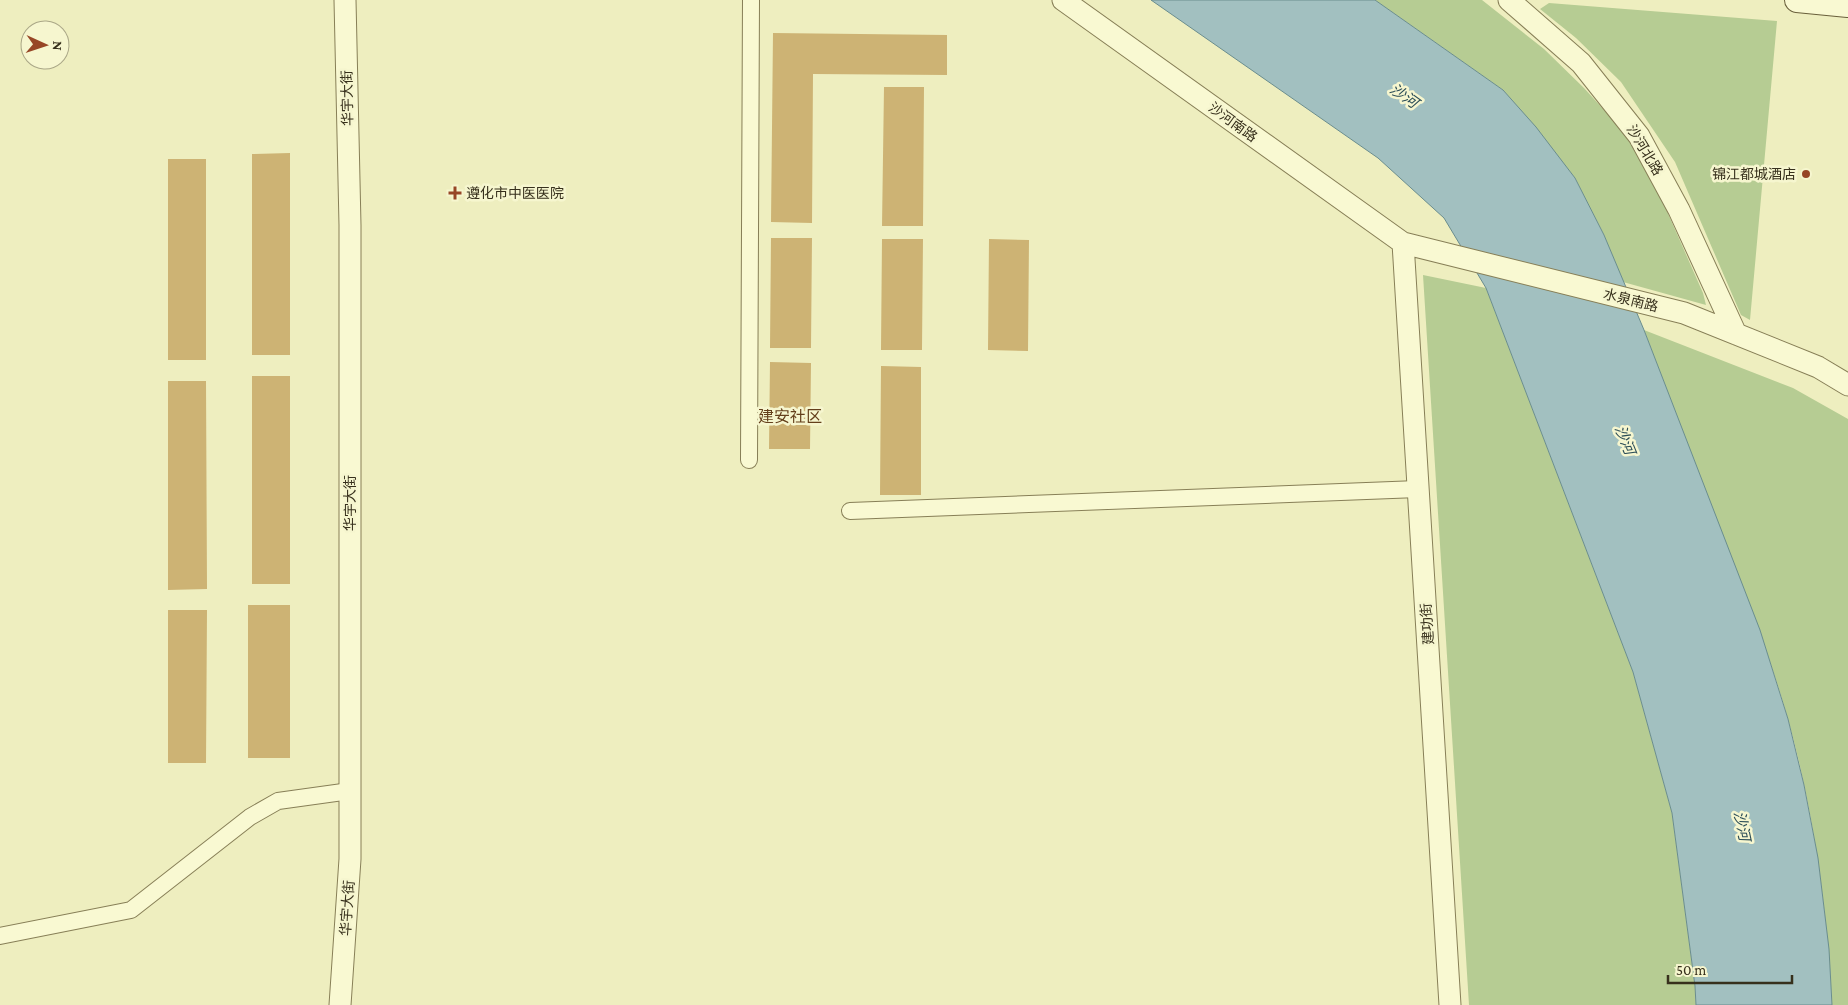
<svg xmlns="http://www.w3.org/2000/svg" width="1848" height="1005" viewBox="0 0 1848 1005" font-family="'Crimson Pro','Noto Sans SC',serif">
	<rect width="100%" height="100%" fill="#eeeebf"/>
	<path fill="#b6cc93" d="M1375,0H1482L1544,49L1584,88L1625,133L1644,159L1703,293L1706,305L1623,282L1604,235L1575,178L1503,90Z
		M1549,3L1777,21L1750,320L1741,315L1675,162L1621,82L1576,38L1540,9Z
		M1423,275L1486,288L1633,672L1672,813L1695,986L1696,1005H1469Z
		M1644,330L1793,388L1848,419V1005H1832C1827,908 1814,812 1788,719C1770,656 1746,595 1722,534C1696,466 1670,398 1644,330Z"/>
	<path fill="#a2c0c0" stroke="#6a8d8e" d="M1151,0H1375L1503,90L1536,127L1575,178L1604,235L1644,330L1760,630L1788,719L1804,785L1818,858L1829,949L1832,1005H1696L1695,986L1672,813L1633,672L1486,288L1444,218L1378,158Z"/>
	<path fill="#cdb374" d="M773,33L947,35V75L813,74L812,223L771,222Z
		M884,87H924L923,226H882Z
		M290,153V355H252V154Z
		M168,159H206V360H168Z
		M771,238H812L811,348H770Z
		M882,239H923L922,350H881Z
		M989,239L1029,240L1028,351L988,350Z
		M770,362L811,363L810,449H769Z
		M881,366L921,367V495H880Z
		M252,376H290V584H252Z
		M168,381H206L207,589L168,590Z
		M248,605H290V758H248Z
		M168,610H207L206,763H168Z"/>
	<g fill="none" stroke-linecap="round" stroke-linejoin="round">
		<defs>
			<path id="minor" d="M749,460L751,0
				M850,511L1418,489
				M0,936L131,910L250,817L278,801L350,791"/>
			<path id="tertiary" d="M1063,0L1403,243L1684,313L1818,367L1848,385
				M1509,0L1581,63L1639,136L1679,210L1736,334
				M1403,243L1450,1005
				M340,1005L350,859V225L345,0"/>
			<path id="secondary" d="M1797,0L1848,5"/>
		</defs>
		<use href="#minor" stroke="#877f57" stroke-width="18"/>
		<use href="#tertiary" stroke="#877f57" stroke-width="23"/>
		<use href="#secondary" stroke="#695f3b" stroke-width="26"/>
		<use href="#minor" stroke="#f9f9d2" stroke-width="16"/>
		<use href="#tertiary" stroke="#f9f9d2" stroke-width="21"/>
		<use href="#secondary" stroke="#f9f9d2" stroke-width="24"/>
	</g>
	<g fill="#974626" stroke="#f6f6cf" stroke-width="2">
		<circle cx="1806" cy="174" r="5"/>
		<path d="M452.5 185.5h5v5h5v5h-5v5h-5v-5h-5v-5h5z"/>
	</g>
	<g text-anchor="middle" stroke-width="5" stroke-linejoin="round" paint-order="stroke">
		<g font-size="14" fill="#37301c" stroke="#f6f6cf">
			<text transform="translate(347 98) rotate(-91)" y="5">华宇大街</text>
			<text transform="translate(1233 122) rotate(36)" y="5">沙河南路</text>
			<text transform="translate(1645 150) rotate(59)" y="5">沙河北路</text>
			<text transform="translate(1631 300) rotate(14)" y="5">水泉南路</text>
			<text transform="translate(350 503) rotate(-90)" y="5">华宇大街</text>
			<text transform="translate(1427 624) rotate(-94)" y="5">建功街</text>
			<text transform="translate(347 908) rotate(-86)" y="5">华宇大街</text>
		</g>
		<g font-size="14" fill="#37301c" stroke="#f6f6cf" text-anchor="end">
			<text x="1796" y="179">锦江都城酒店</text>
			<text x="466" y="198" text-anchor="start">遵化市中医医院</text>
		</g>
		<g font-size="15" font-style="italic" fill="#2b4d57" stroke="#f6f6cf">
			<text transform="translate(1404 96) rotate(35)" y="5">沙河</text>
			<text transform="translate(1625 440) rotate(68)" y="5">沙河</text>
			<text transform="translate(1742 826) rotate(78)" y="5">沙河</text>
		</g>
		<g font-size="16" fill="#643f1b" stroke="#f6f6cf">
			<text x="790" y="422">建安社区</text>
		</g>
	</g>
	<g transform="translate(45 45) rotate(93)"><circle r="24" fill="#f6f6cf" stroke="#aaa787"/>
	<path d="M0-4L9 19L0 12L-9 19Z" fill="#974626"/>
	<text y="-8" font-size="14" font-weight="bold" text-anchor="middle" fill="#37301c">N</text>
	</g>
	<path d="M1668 975v8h124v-8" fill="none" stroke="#37301c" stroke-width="2.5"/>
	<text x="1676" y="975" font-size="15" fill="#37301c" stroke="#f6f6cf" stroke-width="4" paint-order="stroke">50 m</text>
</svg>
